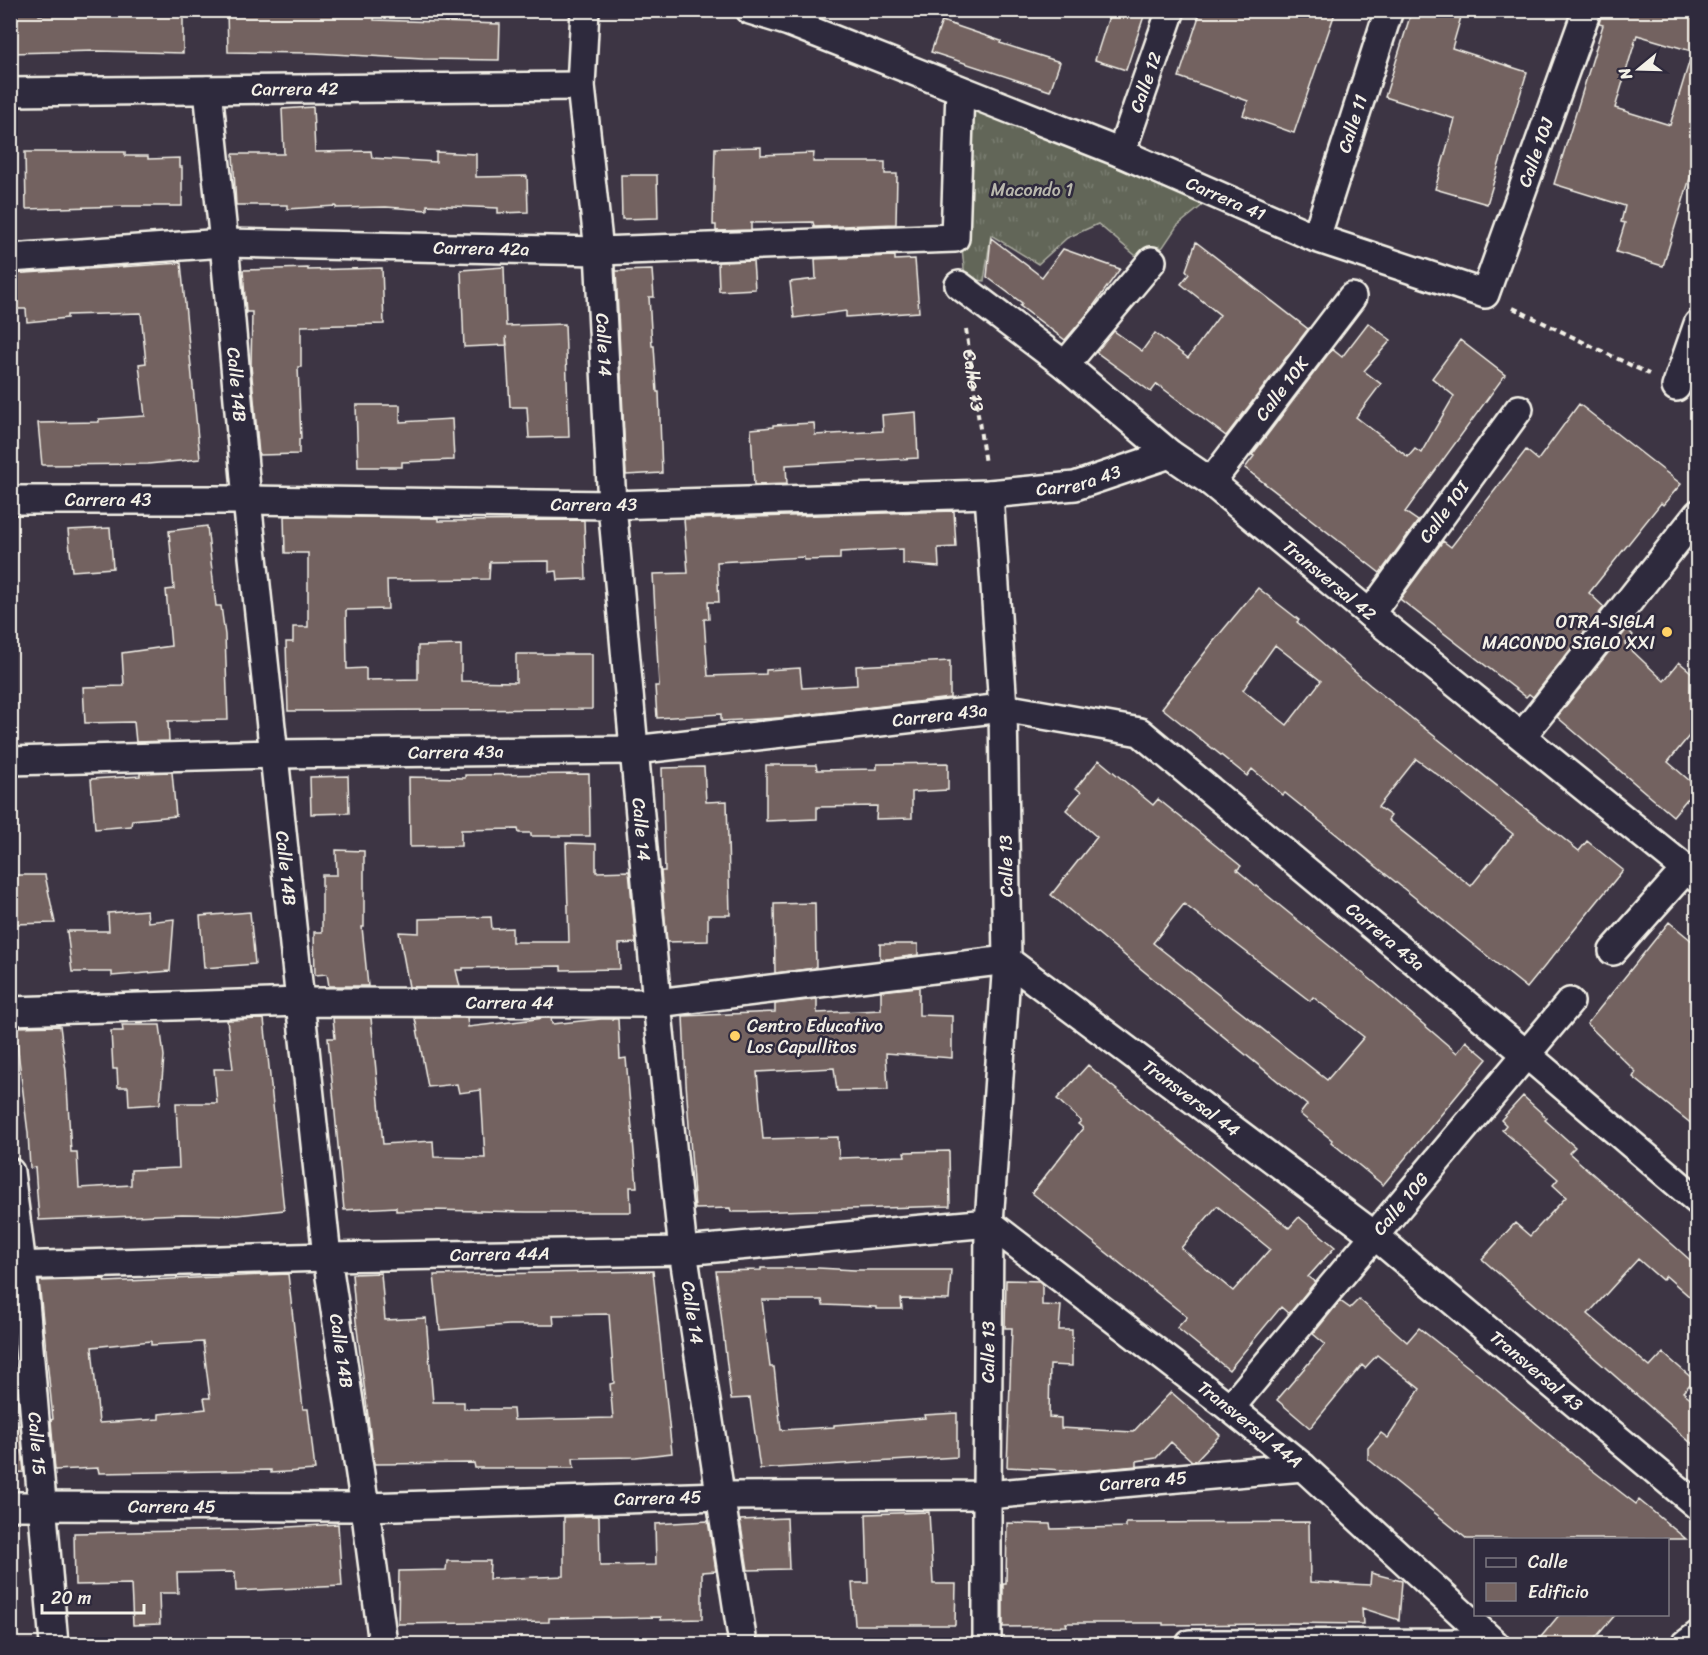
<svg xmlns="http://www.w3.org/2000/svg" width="1708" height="1655" viewBox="0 0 1708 1655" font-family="Sriracha,sans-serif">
	<defs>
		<pattern id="grass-tufts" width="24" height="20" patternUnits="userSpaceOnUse" patternTransform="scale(1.5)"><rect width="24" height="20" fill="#626658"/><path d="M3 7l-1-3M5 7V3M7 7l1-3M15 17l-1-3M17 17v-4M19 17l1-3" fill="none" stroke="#797c70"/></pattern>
	</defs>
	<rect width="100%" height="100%" fill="#3d3544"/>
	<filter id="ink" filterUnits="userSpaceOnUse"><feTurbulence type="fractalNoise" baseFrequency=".0167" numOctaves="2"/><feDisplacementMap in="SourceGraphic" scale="12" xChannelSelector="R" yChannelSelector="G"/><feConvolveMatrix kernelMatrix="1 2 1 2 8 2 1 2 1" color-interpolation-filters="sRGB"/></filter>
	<g filter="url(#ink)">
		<path fill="url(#grass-tufts)" stroke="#abaca0" stroke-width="1.5" d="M965,101L1209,200L1177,226L1163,247L1141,260L1098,224L1067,238L1038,264L991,235L984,281L965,279L961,237Z"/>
		<path fill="#736260" stroke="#f4f1e8" stroke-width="1.5" fill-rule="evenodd" d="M10,10H39V15L107,14V11L183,10V53L97,51L10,53Z
			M227,10H375L374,20L500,24L499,60L423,59L314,53L228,52Z
			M1111,10H1146L1126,70L1095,60Z
			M1201,10H1336L1294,133L1243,115L1248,101L1179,77Z
			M1412,10H1463L1452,48L1527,72L1487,204L1435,189L1455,119L1385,97Z
			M1602,10H1698V53L1637,35L1615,108L1670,125L1691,56L1698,57V152L1663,266L1616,252L1625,223L1621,222L1625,206L1554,184L1603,25L1599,24Z
			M942,21L1001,41L1000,43L1060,62L1050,91L931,52Z
			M313,107L315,152L371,151L372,158L436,162V152L476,154V177L527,176L528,212L498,213V208L427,205V210L386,207L336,208V206L287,209V205H236L233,154H284L282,109Z
			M761,147V155L814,153L813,162H885V174H897L896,224L814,227L813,222L751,223V230L716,231V225H713L715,148Z
			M25,152H125V156H148V159L180,158V167H182V206H126L26,209Z
			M621,175H657L658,218L622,219Z
			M991,238L1042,277L1063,249L1120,269L1089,312L1065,340L1020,306L1022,303L987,277Z
			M1196,242L1308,329L1226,436L1157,384L1151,392L1096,352L1114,331L1142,351L1155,333L1188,358L1220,315L1181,284L1189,274L1186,270Z
			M895,256V260L915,259L919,312L846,317V311L794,318L790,282L816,279L815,259Z
			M753,261L755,289L719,291L718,262Z
			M181,263L200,459L148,464L42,465L38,423L99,422V419L145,416L139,364L146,363L141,313L67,315V318L27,322L26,309H10V274Z
			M504,267L506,326L565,324L569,437L529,438L527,407H510L506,336L507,345L464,347L461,270Z
			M308,268V270L382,268L384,324L301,326V367H298L301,439H299V454L259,455L251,366L252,312H246L243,270Z
			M652,270L654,297H649L652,346H654L657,392H659L662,473L626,475L616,271Z
			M1368,323L1391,340L1364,371L1381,384L1356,417L1408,457L1415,449L1421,453L1454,396L1432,378L1460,340L1505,375L1405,512L1418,521L1380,573L1245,468L1254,456L1252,455L1332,349L1342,357Z
			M1579,404L1681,484L1663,505L1661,503L1589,593L1604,607L1533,697L1529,694L1526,697L1400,599L1443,541L1451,547L1526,450L1538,460Z
			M356,405H400V422L452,419L454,460L402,462V467H358Z
			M916,412L918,458L786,465L787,484L754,485L751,429L773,427V425L814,423L815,435L883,431L882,415Z
			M954,511L956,547L938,548L939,567L903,564V549L840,552V559L804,560V557L717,562L719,602H708L709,619H704L708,676L766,674V670L800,668L802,688L857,685L856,666L950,661V698L780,718L721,721V714L657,718L655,686H659L653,574L688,573L684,519Z
			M284,516L438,518V521L584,520L586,579L558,580L557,571L549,572V561L490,562L489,579L387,580L388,609L346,610L347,669L366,668V680L418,679V646L461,645V681L516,682V654H592V709L288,711L286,642H293V627H308V553H285Z
			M207,526L216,606H221L225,635L228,720L168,721L169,741L136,742L134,722L85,723L83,687L124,686L122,653L171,646L166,590L174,589L169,531Z
			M110,528L113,568L72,571L68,530Z
			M1258,588L1299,620L1297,622L1370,685L1579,851L1587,841L1623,870L1527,988L1285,793L1283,795L1252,769L1247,776L1162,708L1213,642ZM1275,645L1321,681L1287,725L1243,690ZM1416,759L1449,783L1513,834L1471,886L1388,820L1391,816L1378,807Z
			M1627,629L1633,635L1625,644L1664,681L1679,662L1698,678V725L1668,762L1697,787L1673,816L1557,717Z
			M1099,760L1153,805L1158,799L1241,866L1237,870L1268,896L1375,983L1457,1053L1466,1041L1487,1059L1383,1185L1331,1142L1332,1140L1300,1114L1307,1105L1051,895L1097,837L1066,810L1081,792L1076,788ZM1184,904L1310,1001L1313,997L1364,1037L1327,1080L1153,943Z
			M948,763V790L912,792V818L876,819L877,806L817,807V819L766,821V765H816L817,770L877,769V764Z
			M704,767L706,802L727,801L730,915H708V941L667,942L661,871H665L662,768Z
			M172,772L176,816L132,820L131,826L95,829L91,779L140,776V773Z
			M589,774L590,836H531V833H519L518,829L461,830V846L410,847L409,777L465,778V775Z
			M348,776L349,813L311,814L310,777Z
			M566,843L596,844V872L629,871L636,943L619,944L620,969L561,970V966L463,968V970H456L460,987H409L399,932L419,933V919L491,917L492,929L512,928V942H569Z
			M336,850L364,851V927H362L368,986H329L327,974L315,975L314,932H322V875H337Z
			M10,875H45L55,923L10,924Z
			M815,903L816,968L775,973L774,904Z
			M147,910L148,922L174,919L170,971L112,976V972H72L67,931H109L108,913Z
			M250,912L255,964L204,968L200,916Z
			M1669,922L1698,946V1129L1633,1077L1636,1072L1587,1024Z
			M880,944H918V955L880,960Z
			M919,987V1015L952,1016V1058L886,1053L888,1090L837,1091L834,1068L757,1072L763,1139L838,1137L839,1158L905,1156L904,1152L949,1151L950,1206L746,1212H731L730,1208L695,1209L686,1083L683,1016L775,1012V1004L817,999V1013L881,1010V991Z
			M333,1018H371L383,1144L433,1141L434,1157L485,1158L481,1090L459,1093L457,1084L428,1087L415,1018H467L468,1027L545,1018H551L552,1024L601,1019H618L620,1059L626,1058L637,1187H630L631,1212H527L431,1210L396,1211V1207L344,1210L328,1038H335Z
			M264,1019L284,1210L238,1215L182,1214L39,1220L35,1167L30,1168L28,1133L15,1027L60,1026L66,1071L71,1152H77L79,1188L131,1185V1170L179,1168L176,1103H217L214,1069H233L227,1020Z
			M122,1025H160L164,1056L160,1104L129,1106L128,1087H118L117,1069H113L111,1031H123Z
			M1088,1065L1112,1086L1289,1228L1299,1217L1335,1247L1308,1277L1315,1282L1289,1314L1281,1307L1229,1370L1177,1328L1187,1317L1032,1193L1083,1128L1078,1124L1081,1121L1057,1099ZM1217,1206L1270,1249L1233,1291L1181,1248Z
			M1523,1096L1547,1118L1545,1120L1575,1147L1569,1153L1698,1267V1304L1666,1276L1662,1280L1638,1259L1588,1314L1650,1367L1663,1353L1694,1380L1683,1392L1698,1404V1449L1482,1259L1515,1223L1530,1236L1566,1197L1553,1185L1558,1179L1502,1130L1506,1125L1501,1120Z
			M761,1268H818L855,1270H951L949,1300L901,1299L902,1309H876V1307L823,1305L822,1300H762L770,1367H774L781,1430L834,1427V1425L925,1418L924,1415L957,1413V1457L760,1469L750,1398L731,1399L716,1271L761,1270Z
			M653,1271L672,1453L636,1457L573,1458L574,1468H475L474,1463L374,1464L356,1321L352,1274L381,1273L385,1320L426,1318L433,1402H464V1409H513L514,1420L613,1418L610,1384L614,1383L609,1314L553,1315L554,1325H509L440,1330L434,1275Z
			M288,1274L303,1409H308L315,1470L271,1473V1470L99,1473L98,1468L55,1470L51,1420L53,1419L39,1281L104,1279L105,1282ZM151,1341V1345L203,1342L210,1398H204L206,1409L159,1414V1419L99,1423L92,1347Z
			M1006,1280L1039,1281L1042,1284V1305L1061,1306L1059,1330H1072V1366L1050,1365L1049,1417L1061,1418V1428L1133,1432L1171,1392L1220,1435L1195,1461H1192L1171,1442L1156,1458L1137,1461V1466L1083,1471L1007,1467L1012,1328H1005Z
			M1359,1299L1407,1342L1419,1328L1486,1381L1583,1463L1636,1504L1639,1500L1686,1539H1467L1368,1459V1448L1381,1433L1388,1438L1420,1389L1377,1355L1365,1368L1362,1365L1310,1428L1277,1400L1325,1344L1313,1334L1340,1301L1350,1308Z
			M20,1425L24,1472L10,1473V1427Z
			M929,1512L933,1584H956L955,1625H855L852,1583H868L866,1514Z
			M599,1516L600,1566L656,1565L655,1524L708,1521L716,1571L702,1572V1619L661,1620V1617L609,1618V1617L549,1618V1622L398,1624L399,1571L446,1570L447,1561H490L489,1579L564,1576V1517Z
			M787,1518L789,1569L748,1570L740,1520Z
			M1309,1522L1310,1582L1370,1585L1371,1573L1402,1581L1399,1620L1362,1608L1363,1624L1288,1623L1287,1624L1163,1625V1623H1066L1067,1626L1003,1627V1584H1006L1007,1523L1050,1524L1051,1529L1126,1527V1523Z
			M338,1524L342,1586L236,1591L235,1572L177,1573L178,1593H159L160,1624L133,1625L131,1584L75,1585L74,1533L240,1530Z
			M1560,1614H1616L1590,1644H1535Z"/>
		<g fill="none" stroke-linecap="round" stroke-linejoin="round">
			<defs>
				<g id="minor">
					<path id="s2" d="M585,10L581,86L599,251L612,505L657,1003L683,1251L743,1644"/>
					<path id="s3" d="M750,10L789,22L1121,153L1316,238L1485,294L1587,10"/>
					<path id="s4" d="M208,90L224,243L247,500L327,1257L365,1507L383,1644"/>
					<path id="s5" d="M10,92L581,86"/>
					<path id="s6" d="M1121,153L1171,10"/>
					<path id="s7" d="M1316,238L1389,10"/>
					<path id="s8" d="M10,258L224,243L599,251L955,238L960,90"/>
					<path id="s9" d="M959,285L1065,365L1170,454L1211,482L1370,614L1698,879"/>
					<path d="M1065,365L1152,261"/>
					<path d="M1676,387L1698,324"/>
					<path id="s10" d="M1211,482L1352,297"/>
					<path id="s11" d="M10,500H247L612,505L989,494L1075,486L1170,454"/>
					<path id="s12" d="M1370,614L1519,409"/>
					<path d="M1522,736L1698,514"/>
					<path id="s13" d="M10,761L275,754L634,750L1003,708L1140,732L1526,1054L1698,1201"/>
					<path d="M1613,951L1686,869"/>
					<path id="s14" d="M10,1011L300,1002L657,1003L1007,960L1374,1235L1698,1506"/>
					<path id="s15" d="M10,1172L22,1266L54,1644"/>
					<path id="s16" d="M10,1266L327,1257L683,1251L989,1223L1230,1408L1303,1467L1495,1644"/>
					<path id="s17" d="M1230,1408L1570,1002"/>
					<path id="s18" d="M10,1506L365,1507L722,1496L987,1495L1303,1467"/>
					<path id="s19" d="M987,1644V1495L989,1223L1007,960L1003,708L989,494"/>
					<path d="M1190,1644L1493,1643"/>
					<path d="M1686,1644L1698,1635"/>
				</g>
			</defs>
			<use href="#minor" stroke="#f4f1e8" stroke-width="32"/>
			<g stroke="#f4f1e8" stroke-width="4" stroke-dasharray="6 4.5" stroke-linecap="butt">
				<path d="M1513,308L1649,374"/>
				<path id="s1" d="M966,329L985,464"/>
			</g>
			<use href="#minor" stroke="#2f2a3d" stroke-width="27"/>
		</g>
	</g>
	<g fill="#ffd166" stroke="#2f2a3d" stroke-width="2">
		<circle cx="1667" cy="632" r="6"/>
		<circle cx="735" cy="1036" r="6"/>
	</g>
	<g text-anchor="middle" stroke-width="5" stroke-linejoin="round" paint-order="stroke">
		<g font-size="18" fill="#f4f1e8" stroke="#2f2a3d">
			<text dy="6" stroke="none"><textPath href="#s6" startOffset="75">Calle 12</textPath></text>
			<text dy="6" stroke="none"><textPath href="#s5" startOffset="285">Carrera 42</textPath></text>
			<text dy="6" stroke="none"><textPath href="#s7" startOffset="120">Calle 11</textPath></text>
			<text dy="6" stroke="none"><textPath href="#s3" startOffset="939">Calle 10J</textPath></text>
			<text dy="6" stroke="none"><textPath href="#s3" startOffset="512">Carrera 41</textPath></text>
			<text dy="6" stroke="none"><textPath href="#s8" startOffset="472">Carrera 42a</textPath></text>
			<text dy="6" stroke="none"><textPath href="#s2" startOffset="336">Calle 14</textPath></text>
			<text dy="6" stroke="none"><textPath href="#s1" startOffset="52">Calle 13</textPath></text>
			<text dy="6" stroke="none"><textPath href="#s4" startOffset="296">Calle 14B</textPath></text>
			<text dy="6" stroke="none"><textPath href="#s10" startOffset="117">Calle 10K</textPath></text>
			<text dy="6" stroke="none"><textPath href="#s11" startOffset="1070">Carrera 43</textPath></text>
			<text dy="6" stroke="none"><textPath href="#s11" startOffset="98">Carrera 43</textPath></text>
			<text dy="6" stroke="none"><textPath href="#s11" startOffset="584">Carrera 43</textPath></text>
			<text dy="6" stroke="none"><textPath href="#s12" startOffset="126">Calle 10I</textPath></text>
			<text dy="6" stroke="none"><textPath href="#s9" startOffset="474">Transversal 42</textPath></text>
			<text dy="6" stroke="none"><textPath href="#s13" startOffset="932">Carrera 43a</textPath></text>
			<text dy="6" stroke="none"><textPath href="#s13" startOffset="446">Carrera 43a</textPath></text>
			<text dy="6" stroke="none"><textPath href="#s2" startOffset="822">Calle 14</textPath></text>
			<text transform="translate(1006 866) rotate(-91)" y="6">Calle 13</text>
			<text dy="6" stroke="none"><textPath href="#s4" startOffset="782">Calle 14B</textPath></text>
			<text dy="6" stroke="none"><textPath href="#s13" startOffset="1454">Carrera 43a</textPath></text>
			<text dy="6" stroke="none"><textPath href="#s14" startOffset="500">Carrera 44</textPath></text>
			<text dy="6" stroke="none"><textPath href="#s14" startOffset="1230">Transversal 44</textPath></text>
			<text dy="6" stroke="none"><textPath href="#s17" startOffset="266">Calle 10G</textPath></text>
			<text dy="6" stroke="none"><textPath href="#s16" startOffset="490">Carrera 44A</textPath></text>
			<text dy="6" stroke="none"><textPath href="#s2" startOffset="1308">Calle 14</textPath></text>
			<text dy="6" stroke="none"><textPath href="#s4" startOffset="1268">Calle 14B</textPath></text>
			<text dy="6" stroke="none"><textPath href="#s19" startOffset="292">Calle 13</textPath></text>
			<text dy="6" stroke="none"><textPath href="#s14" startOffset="1670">Transversal 43</textPath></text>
			<text dy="6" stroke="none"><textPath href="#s16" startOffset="1310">Transversal 44A</textPath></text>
			<text dy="6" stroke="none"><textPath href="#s15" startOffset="273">Calle 15</textPath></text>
			<text dy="6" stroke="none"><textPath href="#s18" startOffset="1134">Carrera 45</textPath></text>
			<text dy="6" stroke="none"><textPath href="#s18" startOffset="648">Carrera 45</textPath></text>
			<text dy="6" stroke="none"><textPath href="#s18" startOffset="162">Carrera 45</textPath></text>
		</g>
		<g font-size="18" fill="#bab9ae" stroke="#2f2a3d">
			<text x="1032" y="196">Macondo 1</text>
		</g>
		<g font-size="18" fill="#f4f1e8" stroke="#2f2a3d" text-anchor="end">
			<text x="1655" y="628">OTRA-SIGLA<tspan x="1655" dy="21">MACONDO SIGLO XXI</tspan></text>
			<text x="747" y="1032" text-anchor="start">Centro Educativo<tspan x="747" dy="21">Los Capullitos</tspan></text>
		</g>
	</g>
	<rect width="1708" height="1655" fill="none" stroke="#2f2a3d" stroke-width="36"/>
	<rect x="18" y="18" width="1672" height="1619" fill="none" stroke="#f4f1e8" stroke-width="2" filter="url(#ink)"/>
	<rect x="1474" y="1538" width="195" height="78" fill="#2f2a3d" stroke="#7e7a81" stroke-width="1.5"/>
	<rect x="1486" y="1558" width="30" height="9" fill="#2f2a3d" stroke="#7e7a81" stroke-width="1.5"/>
	<text x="1528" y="1568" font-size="18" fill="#f4f1e8">Calle</text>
	<rect x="1486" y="1583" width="30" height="18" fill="#736260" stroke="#7e7a81" stroke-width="1.5"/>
	<text x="1528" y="1598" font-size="18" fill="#f4f1e8">Edificio</text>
	<g transform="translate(1639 69) rotate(251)" stroke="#2f2a3d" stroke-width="4.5" paint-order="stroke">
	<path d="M0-4.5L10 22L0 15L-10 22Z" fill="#f4f1e8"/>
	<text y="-9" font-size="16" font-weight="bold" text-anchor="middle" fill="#f4f1e8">N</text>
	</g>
	<path d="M42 1604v9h102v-9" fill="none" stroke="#f4f1e8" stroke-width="3"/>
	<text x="51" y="1604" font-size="18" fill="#f4f1e8" stroke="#2f2a3d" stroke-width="4.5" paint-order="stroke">20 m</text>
</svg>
